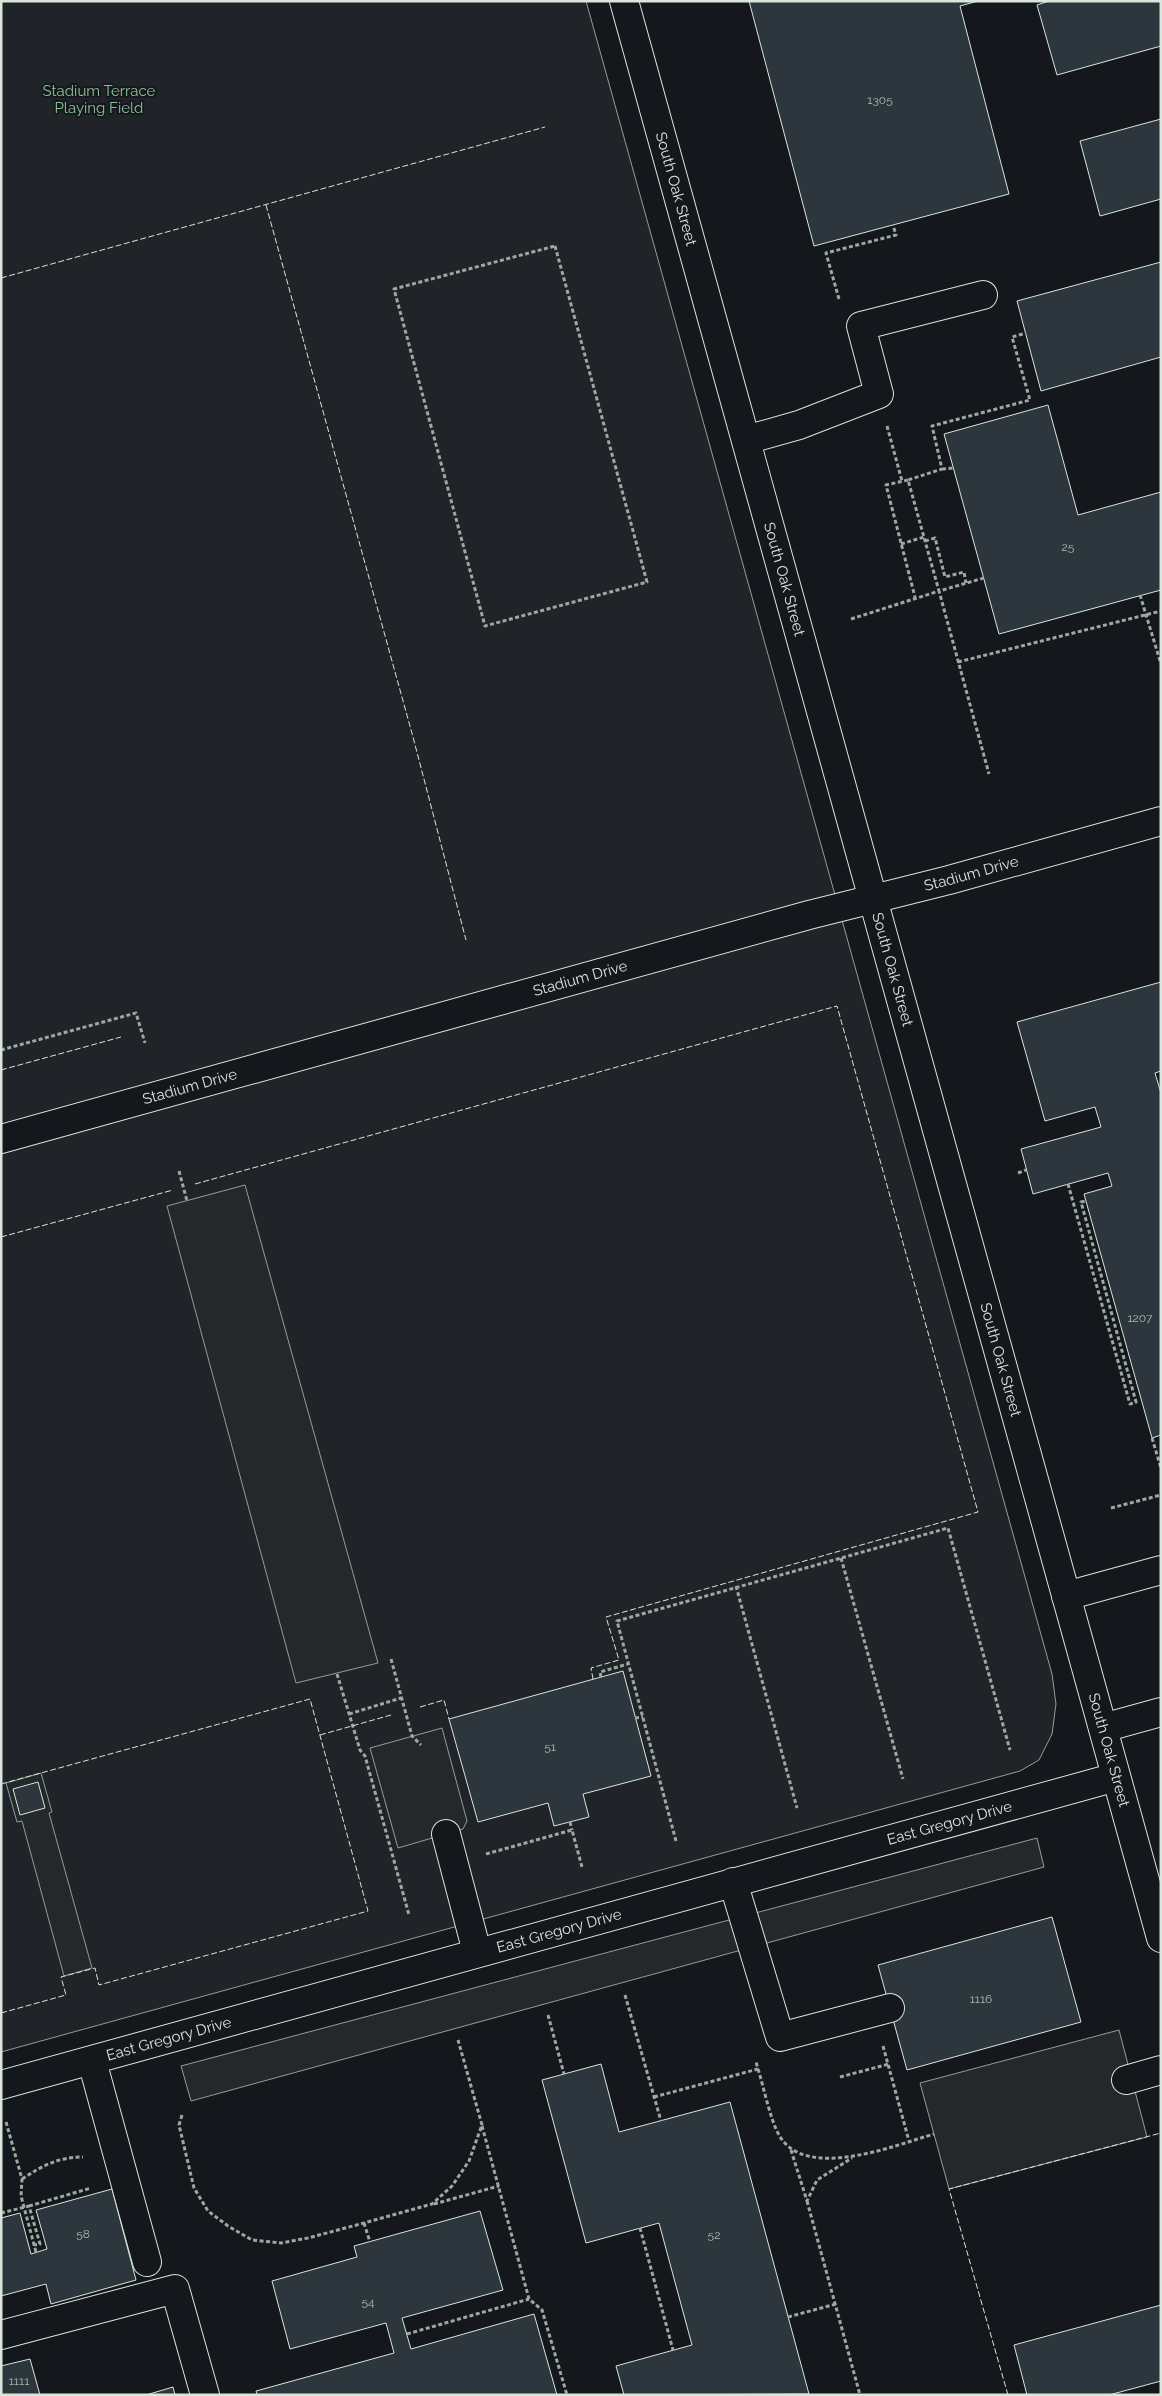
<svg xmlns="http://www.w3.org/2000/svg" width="1162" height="2396" viewBox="0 0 1162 2396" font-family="Raleway,sans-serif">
	<rect width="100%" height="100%" fill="#14181c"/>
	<path fill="#202428" stroke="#939e99" d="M1,1H586L1052,1674L1056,1704L1052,1734L1039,1760L1020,1771L1,2052Z"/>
	<path fill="#24282b" stroke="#939e99" d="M245,1185L378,1663L296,1683L167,1206Z
		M442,1728L467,1821L463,1829L398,1848L370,1748Z
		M41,1773L52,1812L49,1813L92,1968L64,1976L22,1821L17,1822L6,1783Z
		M1037,1838L1044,1867L191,2101L181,2066Z
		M1119,2030L1147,2137L949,2189L920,2083Z"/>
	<path fill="#2c363c" stroke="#d8e6dc" d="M749,1H978L960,6L1009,194L814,246Z
		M1049,1H1161V46L1057,75L1037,5Z
		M1161,119V199L1100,216L1080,141Z
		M1161,262V357L1041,391L1017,301Z
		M1048,405L1078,515L1161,492V590L999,634L944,434Z
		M1161,982V1071L1155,1073L1161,1093V1435L1152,1438L1084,1194L1112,1186L1108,1173L1033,1194L1021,1149L1101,1127L1095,1107L1045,1121L1017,1022Z
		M623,1671L651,1776L583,1794L589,1817L554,1826L548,1803L478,1822L449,1719Z
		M38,1782L45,1808L20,1815L13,1789Z
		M1052,1917L1081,2022L907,2070L878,1965Z
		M601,2064L619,2132L730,2102L809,2394L624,2395L616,2366L692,2345L659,2223L586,2243L542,2080Z
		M112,2189L136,2280L51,2304L46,2284L1,2296V2218L20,2213L31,2254L47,2249L36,2210Z
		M480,2211L503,2290L402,2318L411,2349L534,2314L557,2395H257L256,2391L394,2353L386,2323L290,2349L272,2281L357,2257L354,2246Z
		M1161,2305V2381L1109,2395H1027L1014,2345Z
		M30,2359L40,2395H1V2366Z
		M173,2387L175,2395H146Z"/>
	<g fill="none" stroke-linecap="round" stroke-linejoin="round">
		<defs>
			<g id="minor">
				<path id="s1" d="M624,1L1161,1938"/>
				<path d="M746,440L799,425L879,394L861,326L983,295"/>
				<path id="s2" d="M1,1139L809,915L949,880L1161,821"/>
				<path d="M1066,1596L1161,1570"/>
				<path d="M1103,1728L1161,1712"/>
				<path d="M446,1834L477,1952"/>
				<path d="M733,1882L780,2037L890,2008"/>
				<path d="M92,2061L147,2262"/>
				<path d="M1126,2080L1161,2070"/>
				<path id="s3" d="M1,2085L1116,1777"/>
				<path d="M1,2335L175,2289L205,2395"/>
			</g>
		</defs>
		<use href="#minor" stroke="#d8e6dc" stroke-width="30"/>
		<path stroke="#9da8a2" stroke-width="3" stroke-dasharray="4 2.5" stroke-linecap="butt" d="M555,246L647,582L485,626L394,289Z
			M839,299L826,253L896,235L893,225
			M887,426L902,481
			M942,469L953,468
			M908,480L886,485L915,597
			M925,541L935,538L945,577L964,572L966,583
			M901,544L924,537
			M984,578L939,591L908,480L942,469L932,426L1030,400L1012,337L1026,333
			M1140,595L1161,664
			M851,619L939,591L989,774
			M958,662L1161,611
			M1,1050L136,1013L145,1043
			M179,1171L187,1201
			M1018,1173L1026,1170
			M1068,1184L1130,1404L1136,1402L1081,1202L1086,1201
			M1152,1438L1161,1468
			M1111,1508L1161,1495
			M841,1558L903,1779
			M736,1586L797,1808
			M391,1659L412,1736L421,1745
			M337,1674L360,1750L365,1756L409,1915
			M601,1677L600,1672L628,1664
			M349,1714L401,1698
			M635,1718L643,1717
			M570,1822L572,1830
			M676,1841L617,1621L948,1528L1010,1750
			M486,1854L572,1830L582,1867
			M625,1995L661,2121
			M548,2015L564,2074
			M883,2046L909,2141
			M758,2069C764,2088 770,2119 779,2135C805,2182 896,2145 934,2134
			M840,2077L889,2064
			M654,2097L758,2069L756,2062
			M182,2115L179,2125L194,2188L208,2211L228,2226L252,2240L281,2243L308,2238L364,2223L432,2204L452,2186L469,2161L482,2125L458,2040
			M6,2122L22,2179L21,2196L36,2252
			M482,2126L529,2299L542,2310L567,2395
			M791,2150L807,2201L817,2180L852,2158
			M22,2179C42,2166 58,2157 83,2157
			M807,2201L860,2395
			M434,2204L499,2186
			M29,2206L91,2188
			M1,2213L29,2206L40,2244L34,2245
			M364,2223L370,2242
			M640,2228L673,2350
			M788,2317L836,2304
			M407,2334L529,2299"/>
		<use href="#minor" stroke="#14181c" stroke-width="28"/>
		<path stroke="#d8e6dc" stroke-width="1" stroke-dasharray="6 2.5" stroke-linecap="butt" d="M266,205L413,737L466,940
			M1,278L545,127
			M1,1070L121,1037
			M195,1184L837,1006L978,1512L606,1617L619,1660L591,1668L593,1679
			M1,1237L173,1190
			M420,1707L444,1700L449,1719
			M320,1735L391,1715
			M1,1784L310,1699L368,1911L99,1985L95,1968L61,1977L66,1995L1,2013
			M1008,2395L949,2189L1161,2133"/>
	</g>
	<g text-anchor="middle" stroke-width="4" stroke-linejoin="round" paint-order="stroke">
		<g font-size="12" fill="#adbab4">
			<text x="880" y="104">1305</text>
			<text x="1068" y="551">25</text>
			<text x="1140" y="1322">1207</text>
			<text x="550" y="1751">51</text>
			<text x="981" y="2003">1116</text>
			<text x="83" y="2238">58</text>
			<text x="714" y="2239">52</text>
			<text x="368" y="2306">54</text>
			<text x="19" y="2385">1111</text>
		</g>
		<g font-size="15" fill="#8ac095" stroke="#14181c">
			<text x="99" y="96">Stadium Terrace<tspan x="99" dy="17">Playing Field</tspan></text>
		</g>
		<g font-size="15" fill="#d8e6dc" stroke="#14181c">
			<text dy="5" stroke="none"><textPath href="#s1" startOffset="195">South Oak Street</textPath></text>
			<text dy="5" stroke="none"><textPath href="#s1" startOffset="600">South Oak Street</textPath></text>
			<text dy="5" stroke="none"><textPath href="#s2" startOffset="1006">Stadium Drive</textPath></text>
			<text dy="5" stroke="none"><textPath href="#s1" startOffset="1005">South Oak Street</textPath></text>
			<text dy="5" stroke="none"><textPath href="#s2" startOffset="601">Stadium Drive</textPath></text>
			<text dy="5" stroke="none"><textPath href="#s2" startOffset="196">Stadium Drive</textPath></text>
			<text dy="5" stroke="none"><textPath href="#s1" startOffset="1410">South Oak Street</textPath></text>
			<text dy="5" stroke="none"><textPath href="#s1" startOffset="1815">South Oak Street</textPath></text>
			<text dy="5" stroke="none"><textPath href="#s3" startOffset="984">East Gregory Drive</textPath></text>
			<text dy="5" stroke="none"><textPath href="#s3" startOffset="579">East Gregory Drive</textPath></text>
			<text dy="5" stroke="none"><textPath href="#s3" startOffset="174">East Gregory Drive</textPath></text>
		</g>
	</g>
	<rect width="1162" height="2396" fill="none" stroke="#d8e6dc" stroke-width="5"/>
</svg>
